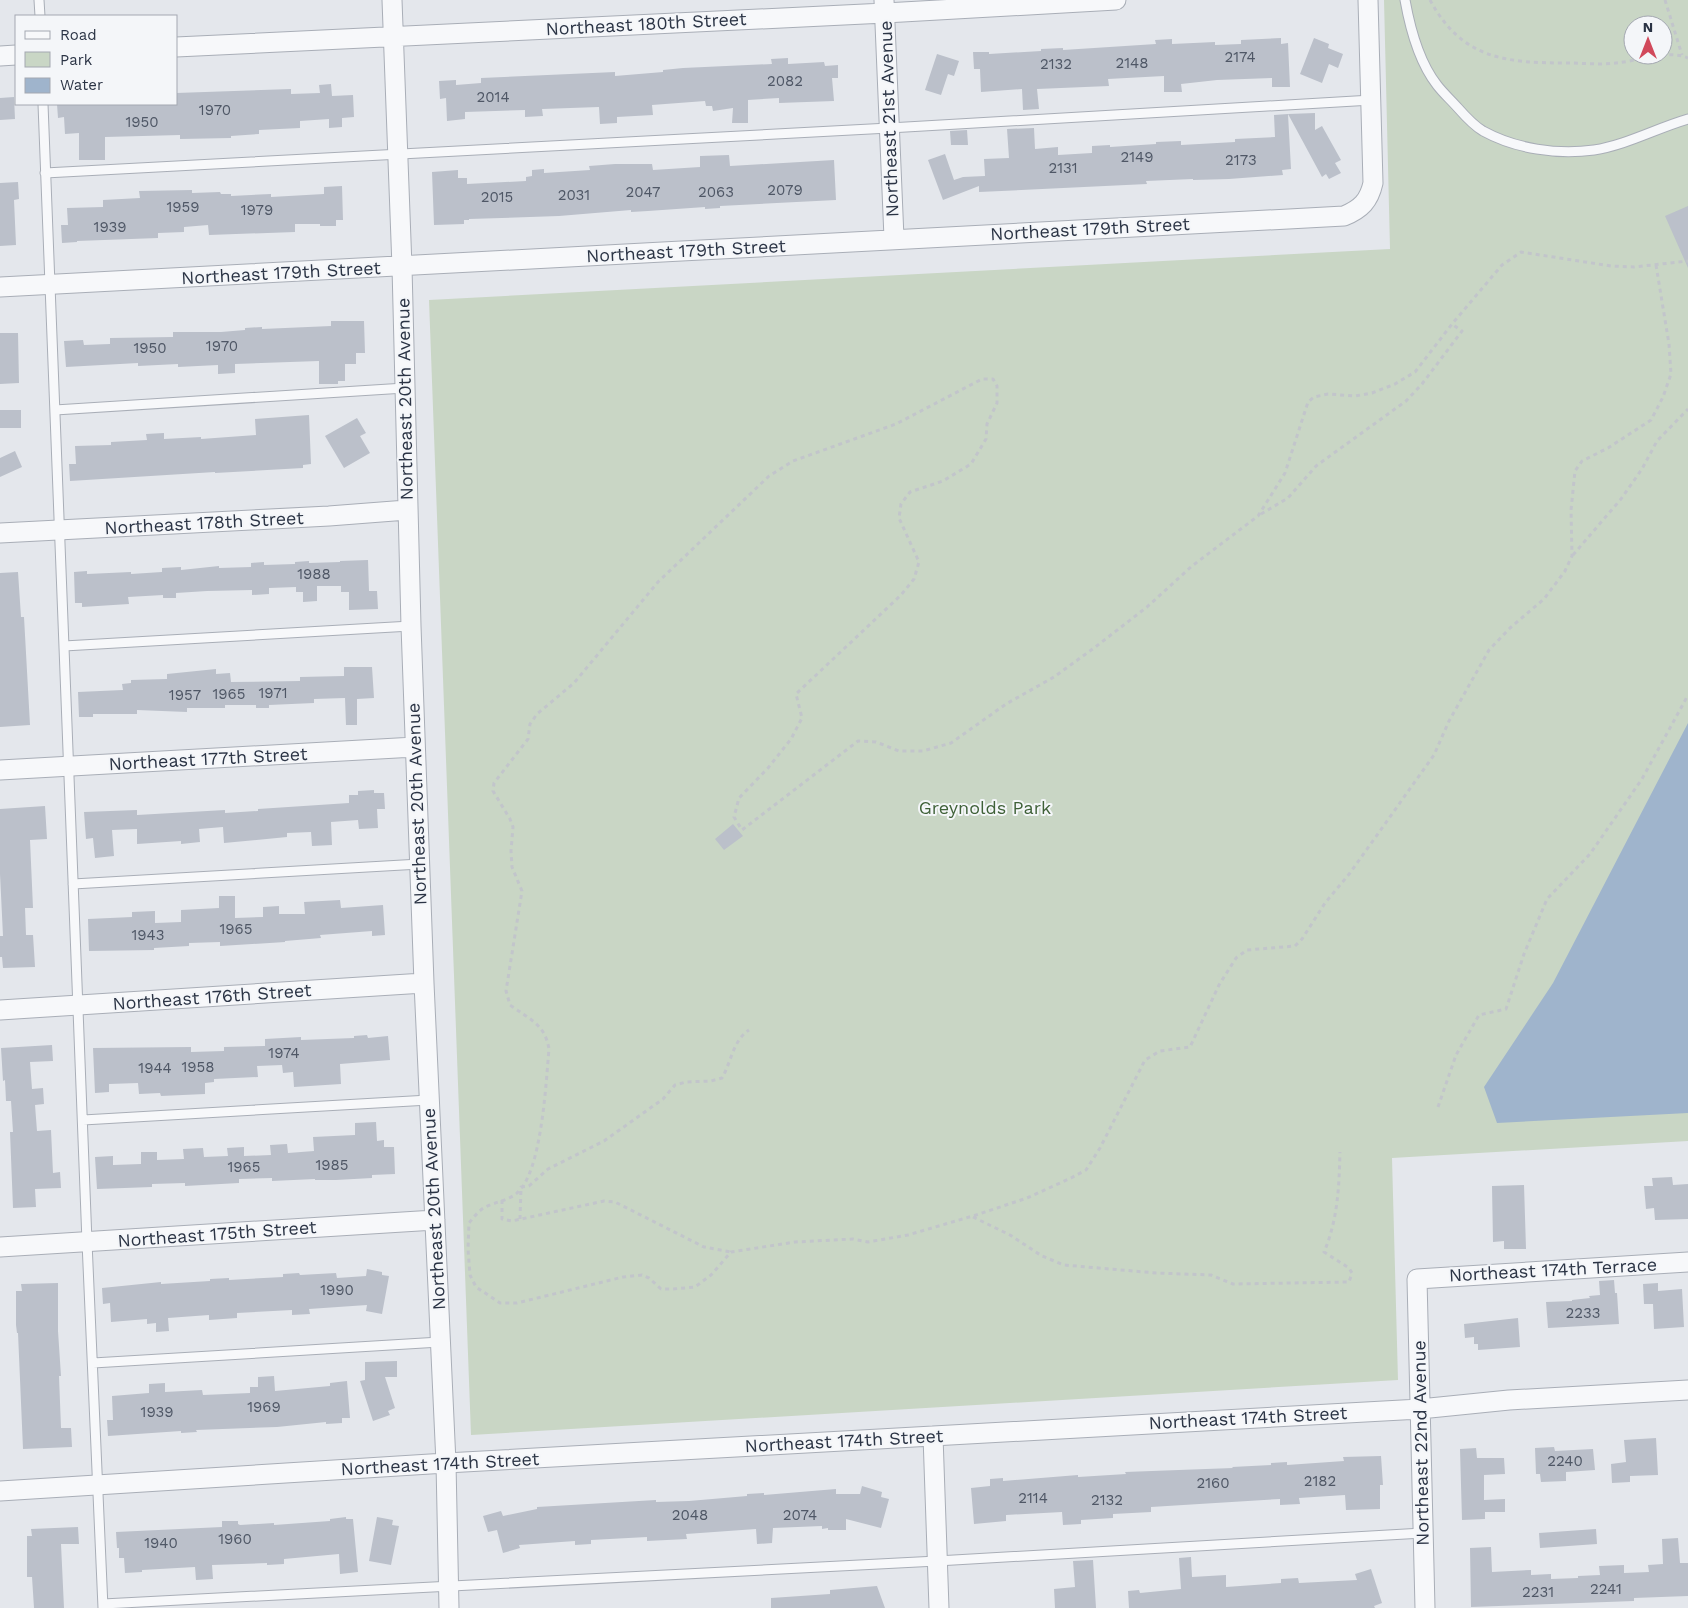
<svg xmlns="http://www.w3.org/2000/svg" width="1688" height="1608" viewBox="0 0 1688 1608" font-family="'Work Sans',sans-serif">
	<rect width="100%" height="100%" fill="#e4e7ec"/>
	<path fill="#c9d6c5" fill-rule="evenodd" d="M1384,0H1688V1141L1392,1158L1398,1380L471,1435L429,300L1390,249ZM1633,25H1663V55H1633Z"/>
	<path fill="#9fb4cc" d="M1688,723V1113L1497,1123L1484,1087L1553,983Z"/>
	<path fill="#bbc0ca" d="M1281,38V44L1288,43L1290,87H1272V78L1217,80L1181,84L1182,92H1164V76L1108,79L1109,86L1037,89L1039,109L1023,110L1022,89L981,92L980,69H974L973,52H989V54L1041,51V49L1063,48V50L1156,44L1155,40L1172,39V44L1215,42V45L1241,44V40Z
		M1314,38L1329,44L1328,48L1343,54L1338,68L1329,64L1322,83L1300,74Z
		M937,54L959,61L954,76L948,74L941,95L925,90Z
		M788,58V64L824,62L825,66L838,65V78H832L834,101L779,103V98L748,100V123H732L733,108L713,111L712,106H706L705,101L652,105L653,115L617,117V123L600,124L599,107L542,109L543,116L525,117V110L465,112V119L447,121L446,98L440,99L439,81L456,80V85L481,83V78L615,72V76L663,72V70L683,68L772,64L771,59Z
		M331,84L332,96L353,95L354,117L342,118V127L329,128V119L300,121V128L259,130V134L231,136V138L180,139V135L105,137V160H79V133L65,134L64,117L58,118L57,104H176V93L291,89V94L320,93L319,85Z
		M14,97L15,119L0,120V98Z
		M1315,113V130L1322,126L1341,160L1335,163L1341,173L1329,179L1326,174L1322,177L1288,114Z
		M1288,114L1291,169L1282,170L1283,175L1229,179L1193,180V179L1146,181L1147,184L979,192V186L943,200L928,160L945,154L954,180L963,177L985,176L984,159L1009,158L1007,129L1034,128L1035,149L1058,147V155L1092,153V146L1110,145V147L1156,144V142L1181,141V145L1235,142V139L1275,137L1274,115Z
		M967,130L968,145H951L950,131Z
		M729,155L730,166L834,160L836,200L720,206V208L705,209V207L648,211L631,212V210L559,216L469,219V220H464V224L434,225L432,172L458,170V178H467V184L526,181V177L532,176V170L544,169V173L590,170L589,166L615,164H652L653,170L700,167V156Z
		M18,182L19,199L14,200L16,245L0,246V183Z
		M342,186L343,220H336V226H320V224H295V232L209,235L208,225L184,227V232L158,233V238L77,241V242L62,243L61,225H68L67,208L103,207V200L140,198L139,191L192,190V193L220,192L221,194H231V196L271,194V197L324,194V187Z
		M1688,206V268L1665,216Z
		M331,321H364L365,353H356V364H345V381H338V384H319V361L235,364V373L218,374V365L178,367V364L138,366V363L66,367L64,341L83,340L84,345L110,344V338L173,337V332H221L245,330V328L262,327V329L331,326Z
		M0,333H18L19,383L0,384Z
		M0,410H21V428H0Z
		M309,415L311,464L303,465V468L215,473V472L70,481L69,464H76L75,446L111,445V442L147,440L146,434L164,433V439L201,437V439L256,435L255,419Z
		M357,418L366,433L360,436L370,453L344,468L325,436Z
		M15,451L22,467L0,477V458Z
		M368,560L369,591H377L378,609L349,610V592H341V586H317V601L303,602V592H296V587L269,588V594L252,595V590L207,591L176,593V598H163V595L128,597L129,604L82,607V603H75L74,572L87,571V574L131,572V574L162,572V568L181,567V570L219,566V568L251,567V563L264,562V565L295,564V562L309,561V563L340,562V561Z
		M18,572L21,617H24L30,725L0,727V573Z
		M344,667H372L374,698L357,699V725H346L345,698L314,699V703L269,705V708H256V705H225V708H187V712L137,710V714H93V717H79L78,692L123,690L122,684L131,683V680L167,679V674L216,669V674L230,673L231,682L300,681V677L344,676Z
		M374,790V793H384L385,809H377L378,828L359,829L358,820L331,822L332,845L312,846L311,832L287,833V837L224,843L223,827L199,829L200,842L181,844V841L137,844V829L112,830L114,856L95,858L93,838L86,839L84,812L137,810V815L225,810V813L258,811V809L349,803V795H358V791Z
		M45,806L47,839L30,840L33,908H25L26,935H33L35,967L3,968L2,957H0V936H3L0,874V809Z
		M733,824L743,836L724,850L715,839Z
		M219,896H235V918L263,917V907L279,906V914H305L304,902L340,900L341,908L383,905L385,935L372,936V931L320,935L321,938L285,941V942L220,946V942L189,943V946L154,948V950L89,951L88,919L132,917V912L155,911V923L181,922V910L219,908Z
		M367,1035L368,1038L388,1036L390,1060L340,1064L341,1084L294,1087L293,1072L283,1073L282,1065L257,1066L258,1077L214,1079V1082L205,1083V1094L161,1096L160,1093L139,1094L138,1083L109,1084V1092L95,1093L93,1048L191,1047V1052L224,1051V1047L265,1046V1039L301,1037V1040L354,1038V1036Z
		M52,1045L53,1061L30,1062L32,1089L43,1088L44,1104L35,1105L37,1131L51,1130L53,1173L60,1172L61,1188L35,1189L36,1207L13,1208L10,1132H13L11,1101H6L5,1080L3,1081L1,1048Z
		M376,1122L377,1141L384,1140V1147H394L395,1174L372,1175V1178L336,1180H315V1179L272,1181V1178L239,1179V1183L185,1186V1183L152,1184V1187L97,1189L95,1157L113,1156V1165L141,1164V1152H157V1160L184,1159L183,1149L203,1148L204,1157L228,1156L227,1148L244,1147V1156L271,1155L270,1145L287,1144L288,1153L314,1151L313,1137L355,1135V1123Z
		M1672,1177L1673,1185L1688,1184V1219L1655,1220L1654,1208L1646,1209L1644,1186H1653L1652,1178Z
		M1524,1185L1526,1249H1504V1241L1493,1242L1492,1186Z
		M367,1269L382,1272V1275L389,1276L382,1314L366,1311L367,1305L309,1309L310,1314L292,1315V1310L237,1313V1318L209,1320V1315L168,1318L169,1331L156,1332V1323L147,1324V1319L111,1322L110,1303L103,1304L102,1288L161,1282V1284L210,1281V1279L229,1278V1280L283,1277V1274L299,1273L300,1275L336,1273L337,1278L366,1276Z
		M1614,1280L1615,1293H1617L1619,1324L1548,1328L1546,1302L1572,1301V1300L1590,1298L1589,1296L1600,1295L1599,1281Z
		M58,1283V1331L61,1376H59L61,1428H71L72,1447L23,1449L18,1333H17L16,1325V1291H22L21,1284Z
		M1658,1283V1291L1682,1289L1684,1327L1654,1329L1653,1304H1644L1643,1284Z
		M1518,1318L1520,1347L1478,1350V1344H1474V1337L1465,1338L1464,1324Z
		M397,1361V1377H385L395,1408L388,1411L390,1415L373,1421L360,1381L365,1380V1362Z
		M274,1376L275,1391L330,1386V1383L347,1381L350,1418H342V1423L326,1424V1422L277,1427L196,1430L197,1432L181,1433V1431L108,1436L107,1420H113L112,1396L149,1393V1384L165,1383V1392L202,1390L203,1395L250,1393V1387H258V1377Z
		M1656,1438L1658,1475L1630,1476V1482L1612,1483L1611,1464L1626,1462L1624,1440Z
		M1554,1447L1555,1451L1593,1449L1595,1470L1566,1472V1481L1541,1482L1540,1474H1536L1535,1448Z
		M1476,1448L1477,1458H1504L1505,1474L1484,1475V1500L1505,1499V1512H1485V1519L1462,1520L1460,1449Z
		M1381,1456L1383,1485H1380V1509L1346,1510L1345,1495L1299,1498L1300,1504L1280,1505V1499L1151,1507V1512L1113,1514V1518L1081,1520V1524L1063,1525L1062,1512L1006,1515V1521L974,1524L971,1488L990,1486V1479L1003,1478V1481L1078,1475V1477L1126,1474L1125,1472L1233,1468L1232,1467L1271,1465V1463L1287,1462V1465L1344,1461L1343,1457Z
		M862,1486L882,1492L881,1497L889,1499L881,1528L846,1519V1530H828V1528L822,1529V1526L773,1528L772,1543L757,1544L756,1529L686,1534L687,1539L647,1541V1537L591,1540V1544L575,1545V1541L519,1545L520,1548L503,1553L497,1530L488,1532L483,1516L501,1511L503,1516L537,1509V1507L656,1500V1502L689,1501L747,1496V1494L764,1493V1495L836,1489V1494H860Z
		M346,1517V1519H353L358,1572L340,1574L339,1554L284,1559V1564L267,1565V1563L212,1565L213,1579L196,1580L195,1567L142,1570V1572L125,1573L124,1558H119V1548H117L116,1532L222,1527V1521H238V1524L240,1525L274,1523V1525L330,1521V1519Z
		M377,1517L393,1520L392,1525L399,1526L391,1565L369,1561Z
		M78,1527L79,1544H61L64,1608H34L32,1577H27V1536H32L31,1529Z
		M1596,1529L1597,1544L1540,1548L1539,1533Z
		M1678,1538L1680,1563H1688V1596L1634,1598V1601L1471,1607L1470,1548L1491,1547L1492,1572L1531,1570V1575L1551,1574V1579L1578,1578V1576L1600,1575L1599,1566L1624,1565V1573L1649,1572L1648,1565L1663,1564L1662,1539Z
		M1191,1557L1192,1577L1226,1575V1587L1281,1583V1579L1298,1578L1299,1583L1357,1580L1355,1574L1371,1569L1382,1603L1374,1606L1375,1608H1129L1128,1591L1139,1590L1140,1593L1181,1589L1179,1558Z
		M1093,1560L1096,1608H1055L1054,1589L1075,1587L1073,1561Z
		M877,1586L885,1608H771V1598L830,1594V1590Z"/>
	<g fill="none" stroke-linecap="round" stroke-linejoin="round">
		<defs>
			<path id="service" d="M39,0L40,16
				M1405,0C1410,28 1419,62 1437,85C1443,93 1451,100 1458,108C1465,116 1473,125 1483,131C1516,149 1557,155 1594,150C1626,145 1657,128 1688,119
				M43,104L87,1242L103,1608
				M45,173L889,128L1372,100
				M55,410L405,388
				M64,646L411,626
				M73,884L420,864
				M83,1120L429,1100
				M93,1363L440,1342
				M103,1604L937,1561L1423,1533"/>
			<path id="minor" d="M392,0L402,267L411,626L424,983L446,1463L449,1608
				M884,0L894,238
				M176,47L885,13L1116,0
				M0,56L16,55
				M0,287C448,265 896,238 1344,216C1361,209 1369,201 1373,183L1368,0
				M0,533L329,516L407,510
				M0,770L415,747
				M0,1010L424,983
				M0,1247L435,1220
				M933,1436L939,1608
				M0,1491L446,1463L1420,1409L1509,1400L1688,1390
				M1425,1608L1417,1279L1688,1262"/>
		</defs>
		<use href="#service" stroke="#a9aeb7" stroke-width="11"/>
		<use href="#minor" stroke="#a9aeb7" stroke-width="21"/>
		<path stroke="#c2c5cb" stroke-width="3" stroke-dasharray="4 4" stroke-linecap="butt" d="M1430,0C1462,59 1505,63 1567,63C1583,63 1600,65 1616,63C1639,61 1666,49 1688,58
			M1665,0L1682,55
			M1656,265L1669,344L1671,374L1663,397L1651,420L1608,448L1582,461L1575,471L1571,510L1572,556L1565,571L1544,599L1510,628L1489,650L1449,721L1434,755L1350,873L1325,903L1302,939L1295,946L1247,950L1236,958L1219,985L1190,1047L1160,1051L1145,1060L1100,1148L1086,1170L1071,1178L1027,1198L976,1215L908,1235L868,1242L853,1239L795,1242L731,1252L711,1275L695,1287L673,1289H661L649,1278L642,1275L623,1277L517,1303H500L476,1287L470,1275L468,1249L469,1223C473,1218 477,1213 482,1209C493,1202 508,1201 517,1193C542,1172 546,1081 549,1049C545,1024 529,1019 510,1005L506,991L522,891L512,867L511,851L513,827L510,819L493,791L494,783L528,739L530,724L537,714L574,683L658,582L769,476L793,461L896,424L982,379H993L997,386V403L987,424L986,439L971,464L943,481L910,492L901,504L899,518L919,562L914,579L901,595L796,694L802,718L791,739L768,768L739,798L734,817L742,830L858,741L876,742L899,751H923L951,743L1006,704L1054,677L1094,648L1147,607L1192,566L1258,516L1285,473L1308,402L1314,397L1328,394L1355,396L1372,393L1395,384L1415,372L1452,324L1502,265L1521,252L1611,266L1634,267L1688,261
			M1261,514L1288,498L1316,466L1406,401L1422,384L1462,331L1452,324
			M1573,555L1621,499L1642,469L1657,441L1688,409
			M1438,1107L1456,1055L1479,1015L1506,1009L1524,954L1547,899L1590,854L1642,779L1688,695
			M502,1200V1219L512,1221L604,1201L615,1202L704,1247L731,1252
			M973,1217L1010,1235L1042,1256L1064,1265L1156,1273L1211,1275L1233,1284L1349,1282L1352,1273L1349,1268L1324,1252C1338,1219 1339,1187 1340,1152
			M520,1219L521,1187L529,1186L548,1169L604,1141L663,1099L675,1085L686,1082L711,1081L722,1078C731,1063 733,1040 749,1030"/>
		<use href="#service" stroke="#f7f8fa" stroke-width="9"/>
		<use href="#minor" stroke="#f7f8fa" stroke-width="19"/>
	</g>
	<g text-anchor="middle" stroke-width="4" stroke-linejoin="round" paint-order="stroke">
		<g font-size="15" fill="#4f5766">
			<text x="1240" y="62">2174</text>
			<text x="1132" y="68">2148</text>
			<text x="1056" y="69">2132</text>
			<text x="785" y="86">2082</text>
			<text x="493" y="102">2014</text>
			<text x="215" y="115">1970</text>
			<text x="142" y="127">1950</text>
			<text x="1137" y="162">2149</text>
			<text x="1241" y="165">2173</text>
			<text x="1063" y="173">2131</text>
			<text x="785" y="195">2079</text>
			<text x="643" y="197">2047</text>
			<text x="716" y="197">2063</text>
			<text x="574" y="200">2031</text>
			<text x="497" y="202">2015</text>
			<text x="183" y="212">1959</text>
			<text x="257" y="215">1979</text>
			<text x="110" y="232">1939</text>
			<text x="222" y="351">1970</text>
			<text x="150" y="353">1950</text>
			<text x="314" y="579">1988</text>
			<text x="273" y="698">1971</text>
			<text x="229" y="699">1965</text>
			<text x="185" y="700">1957</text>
			<text x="236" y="934">1965</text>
			<text x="148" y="940">1943</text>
			<text x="284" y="1058">1974</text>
			<text x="198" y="1072">1958</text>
			<text x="155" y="1073">1944</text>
			<text x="332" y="1170">1985</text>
			<text x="244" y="1172">1965</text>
			<text x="337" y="1295">1990</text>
			<text x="1583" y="1318">2233</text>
			<text x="264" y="1412">1969</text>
			<text x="157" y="1417">1939</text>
			<text x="1565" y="1466">2240</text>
			<text x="1320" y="1486">2182</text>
			<text x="1213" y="1488">2160</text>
			<text x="1033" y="1503">2114</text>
			<text x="1107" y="1505">2132</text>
			<text x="690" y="1520">2048</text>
			<text x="800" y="1520">2074</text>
			<text x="235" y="1544">1960</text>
			<text x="161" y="1548">1940</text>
			<text x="1606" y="1594">2241</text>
			<text x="1538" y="1597">2231</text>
		</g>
		<g font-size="18" fill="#2b3445" stroke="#f4f6f9">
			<text transform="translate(646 24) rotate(-3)" y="6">Northeast 180th Street</text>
			<text transform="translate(889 119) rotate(-92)" y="6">Northeast 21st Avenue</text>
			<text transform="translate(1090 229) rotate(-3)" y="6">Northeast 179th Street</text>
			<text transform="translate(686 251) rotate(-3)" y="6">Northeast 179th Street</text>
			<text transform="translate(281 273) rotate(-3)" y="6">Northeast 179th Street</text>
			<text transform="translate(405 399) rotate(-91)" y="6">Northeast 20th Avenue</text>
			<text transform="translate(204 523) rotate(-3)" y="6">Northeast 178th Street</text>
			<text transform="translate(208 759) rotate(-3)" y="6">Northeast 177th Street</text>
			<text transform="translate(417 804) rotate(-92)" y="6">Northeast 20th Avenue</text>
			<text transform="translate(212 997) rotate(-4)" y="6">Northeast 176th Street</text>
			<text transform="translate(434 1209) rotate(-93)" y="6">Northeast 20th Avenue</text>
			<text transform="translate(217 1234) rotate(-4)" y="6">Northeast 175th Street</text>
			<text transform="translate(1553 1270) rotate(-3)" y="6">Northeast 174th Terrace</text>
			<text transform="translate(1248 1418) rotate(-3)" y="6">Northeast 174th Street</text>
			<text transform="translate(844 1441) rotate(-3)" y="6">Northeast 174th Street</text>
			<text transform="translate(1421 1443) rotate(-91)" y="6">Northeast 22nd Avenue</text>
			<text transform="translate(440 1464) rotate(-3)" y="6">Northeast 174th Street</text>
		</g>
		<g font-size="18" fill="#3f6138" stroke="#f4f6f9">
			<text x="985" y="814">Greynolds Park</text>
		</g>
	</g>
	<rect x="15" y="15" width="162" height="90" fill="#f4f6f9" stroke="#a4a8b1"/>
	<rect x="25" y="31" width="25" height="8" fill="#f7f8fa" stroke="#a4a8b1"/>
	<text x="60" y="40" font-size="15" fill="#2b3445">Road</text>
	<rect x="25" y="52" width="25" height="15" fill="#c9d6c5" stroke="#a4a8b1"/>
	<text x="60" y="65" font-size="15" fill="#2b3445">Park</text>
	<rect x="25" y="78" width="25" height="15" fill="#9fb4cc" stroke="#a4a8b1"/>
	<text x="60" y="90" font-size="15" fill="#2b3445">Water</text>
	<g transform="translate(1648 40)"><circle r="24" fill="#f4f6f9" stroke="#a4a8b1"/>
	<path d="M0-4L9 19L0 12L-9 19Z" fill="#d1495b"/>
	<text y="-8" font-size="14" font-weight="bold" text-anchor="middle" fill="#2b3445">N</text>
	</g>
</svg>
